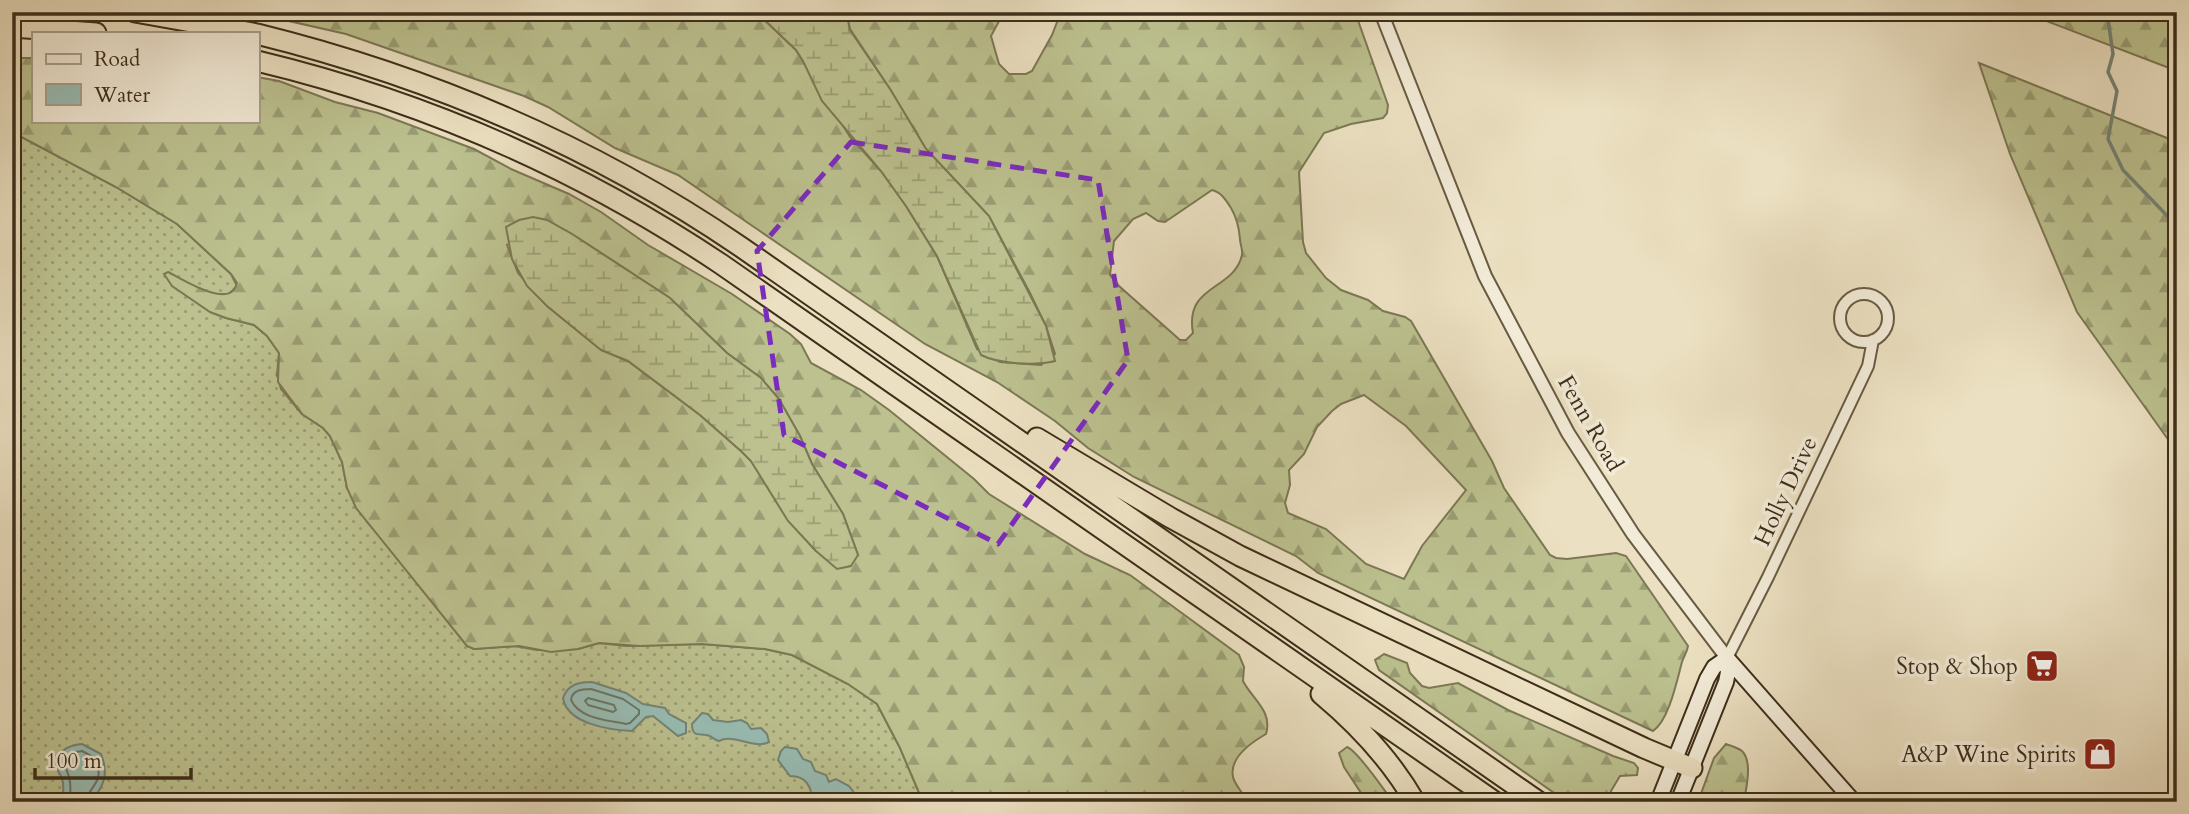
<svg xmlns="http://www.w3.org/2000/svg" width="2189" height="814" viewBox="0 0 2189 814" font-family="Cardo,serif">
	<defs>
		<pattern id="grass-dots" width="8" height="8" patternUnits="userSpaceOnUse" patternTransform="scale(1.75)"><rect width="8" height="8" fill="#bcc18f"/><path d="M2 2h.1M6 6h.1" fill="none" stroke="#9a9d74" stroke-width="1.8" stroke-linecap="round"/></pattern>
		<pattern id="forest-firs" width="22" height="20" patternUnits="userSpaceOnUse" patternTransform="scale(1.75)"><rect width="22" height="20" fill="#bcc18f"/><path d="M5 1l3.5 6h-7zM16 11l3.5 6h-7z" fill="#9a9d74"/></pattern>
		<pattern id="wetland-marsh" width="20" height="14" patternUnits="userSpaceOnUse" patternTransform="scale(1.75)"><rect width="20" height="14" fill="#bcc18f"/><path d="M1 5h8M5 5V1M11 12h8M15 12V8" fill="none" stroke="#9a9d74"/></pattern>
	</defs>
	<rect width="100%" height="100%" fill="#ebe0c1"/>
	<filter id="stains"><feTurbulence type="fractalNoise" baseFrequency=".00286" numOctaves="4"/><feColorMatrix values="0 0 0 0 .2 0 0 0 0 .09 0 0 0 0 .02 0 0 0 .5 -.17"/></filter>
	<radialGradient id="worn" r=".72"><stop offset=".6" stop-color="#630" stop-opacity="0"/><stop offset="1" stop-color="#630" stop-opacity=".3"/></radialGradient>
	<path fill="url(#grass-dots)" stroke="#7c7854" stroke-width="2" d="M12,132L116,187L177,224L231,274L237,286L229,294H215L201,289L210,312L226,318L254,325L267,336L279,353L277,375L281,389L302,414L323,428L330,436L342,462L347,488L367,522L386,543L467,646L474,649L515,646L537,650L578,649L599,643L626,646L702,644L765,649L792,655L848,684L877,704L900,748L923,802H12Z"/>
	<path fill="url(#forest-firs)" stroke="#7c7854" stroke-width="2" fill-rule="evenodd" d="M249,12H756L796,50L850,137L881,171L906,206L937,256L977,349L1000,362L1041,365L1055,354L1046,326L1030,293L989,216L926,149L890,89L850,29L846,12H1004L991,36L999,64L1009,74H1026L1032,71L1052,35L1061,12H1355L1388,105L1387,113L1383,118L1351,124L1324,133L1299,172L1303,242L1306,253L1326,278L1341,290L1368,300L1383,311L1405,317L1411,321L1492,461L1504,488L1550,555L1556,558L1567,559L1616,553L1626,556L1688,646C1687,652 1684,656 1682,662C1677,680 1669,720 1653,731L1318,573L1296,556L1134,477L1088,448L1055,421L997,382L925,344L678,175L615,148L548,107L524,96L346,34ZM1212,190C1221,192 1226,200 1231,208C1237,218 1239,227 1240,239C1240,244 1243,250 1242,255C1234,291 1184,284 1193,333L1186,340H1180L1119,286L1110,275L1114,241L1133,219L1146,213L1158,221L1165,222ZM1364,395L1406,426L1466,490L1422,546L1404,579L1366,564L1326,529L1288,513L1285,503L1290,485L1289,470L1304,454L1317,427L1332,411L1341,404Z
		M2023,12H2177V71Z
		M12,58H33V121H257V77L279,81L335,102L378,113L474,149L511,169L569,194L601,212L648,245L732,294L790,334L801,344L811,363L861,390L889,410L974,479L989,494L1085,554L1130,575L1239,655L1244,667L1243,681C1252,699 1273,711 1266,734C1252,742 1229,758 1233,777C1235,786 1244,793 1247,802H923L900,748L877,704L848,684L792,655L765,649L702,644L640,646L599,643L578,649L551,652L519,646L474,649L467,646L356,508L347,488L342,462L330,436L323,428L302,414L278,382L279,353L267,336L254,325L226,318L210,312L172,286L164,274L168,272C182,279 231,311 237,283L231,274L177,224L116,187L12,132ZM547,220L572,234L670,298L727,353L761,378L779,399L800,436L812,464L843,514L858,555L816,551L788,520L751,461L741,451L700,415L628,361L601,350L547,306L518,273L507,245Z
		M1979,63L2177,142V452L2077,312L2010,154Z
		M1384,654L1407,663L1410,673L1422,686L1429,688L1458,683L1508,710L1613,756L1634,763L1638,768L1637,775L1620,776L1611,791V798L1616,802H1567L1379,670L1375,660Z
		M1726,744C1731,746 1738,748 1742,751C1753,762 1746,788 1744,802H1698L1714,758Z
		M1347,747C1358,751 1384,790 1393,802H1367L1344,767L1339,753Z"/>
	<path fill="url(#wetland-marsh)" stroke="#7c7854" stroke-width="2" d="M756,12H846L850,30L890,89L926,149L989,216L1046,326L1055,361C1035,366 999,364 981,355L937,256L906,206L881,171L822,101L803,61L796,50Z
		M533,217L547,220L572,234L670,298L727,353L761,378L779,399L800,436L812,464L843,514L858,555L851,566L837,569L816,551L788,521L751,461L741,451L700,415L628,361L601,350L547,306L527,286L512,259L506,227L519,220Z"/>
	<path fill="#98bdb4" stroke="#748476" stroke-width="2" d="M592,682L626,693L643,704L665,708L669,714L686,723V733L678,736L653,716L646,717L632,731C610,730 567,724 563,698C568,684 579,682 592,682Z
		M702,713L708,714L713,720L728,722L741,720L747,723L751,729L761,728L767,734L769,742C754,750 734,733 719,741C715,740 713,738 710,736C701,732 692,739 692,724Z
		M82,744L101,754C109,774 104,786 91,802H63C62,794 65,786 62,779C62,777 57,770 57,769C53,752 69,745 82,744Z
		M785,747L797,749L803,759L811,762L815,771L826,775L829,782L836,779L849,786L861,802H812C812,786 806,776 790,776L778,760L781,751Z"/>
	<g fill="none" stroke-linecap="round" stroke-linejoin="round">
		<path stroke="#6a7666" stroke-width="2" d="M591,689L623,699L639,710V714L630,723L626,724C607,720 580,719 571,700C572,690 582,689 591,689Z
			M588,698L614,705L616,710L613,712L588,705L585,701Z
			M70,802C70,795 71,789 70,782C69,769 59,765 70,753L82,751L95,758C106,784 89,784 86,802"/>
		<path stroke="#748476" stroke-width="3.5" d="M2107,12L2113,54L2108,72L2117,91L2108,139L2123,170L2177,226"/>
		<defs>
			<path id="minor" d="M1840 318a24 24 0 1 1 48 0a24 24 0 1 1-48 0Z
				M1727,658L1768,577L1868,366L1873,340"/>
			<path id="tertiary" d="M1381,12L1485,276L1568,433L1633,534L1727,658"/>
			<path id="secondary" d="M1727,658L1854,802
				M1658,802L1707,679L1714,667L1727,658
				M1678,802L1726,682L1728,672L1727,658"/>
			<path id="motorway" d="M135,12L253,33
				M12,27L96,33
				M257,34C431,77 593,146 741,247L1539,802
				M257,61C424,101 579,169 721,264L1495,802
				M1037,438L1171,518L1240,556L1644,748L1692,768
				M1321,694C1358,725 1391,760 1415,802"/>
		</defs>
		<use href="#minor" stroke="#685a43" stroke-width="14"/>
		<use href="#tertiary" stroke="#685a43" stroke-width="16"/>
		<use href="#secondary" stroke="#3d2e19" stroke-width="18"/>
		<use href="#motorway" stroke="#3d2e19" stroke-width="23"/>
		<use href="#minor" stroke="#f2ebd7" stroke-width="10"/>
		<use href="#tertiary" stroke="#f2ebd7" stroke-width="12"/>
		<use href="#secondary" stroke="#f2ebd7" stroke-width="14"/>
		<use href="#motorway" stroke="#ebe0c1" stroke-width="19"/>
	</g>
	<path fill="none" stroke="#7b2cbf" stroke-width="5" stroke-dasharray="14 9" stroke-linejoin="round" d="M851,142L1098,180L1128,360L998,544L784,435L757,251Z"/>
	<defs>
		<symbol id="supermarket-square" viewBox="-11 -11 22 22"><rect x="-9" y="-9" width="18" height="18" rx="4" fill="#8f2418" stroke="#f2ebd7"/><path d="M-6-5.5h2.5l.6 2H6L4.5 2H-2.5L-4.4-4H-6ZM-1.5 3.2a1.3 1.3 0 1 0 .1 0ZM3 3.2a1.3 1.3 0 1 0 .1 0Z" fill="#fff"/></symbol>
		<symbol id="shop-square" viewBox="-11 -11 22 22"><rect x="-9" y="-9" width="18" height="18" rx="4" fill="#8f2418" stroke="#f2ebd7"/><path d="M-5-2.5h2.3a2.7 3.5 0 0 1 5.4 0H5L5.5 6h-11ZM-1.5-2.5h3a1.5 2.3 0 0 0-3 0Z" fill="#fff"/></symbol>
	</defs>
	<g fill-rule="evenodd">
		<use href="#supermarket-square" x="2023" y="647" width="38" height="38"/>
		<use href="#shop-square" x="2081" y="735" width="38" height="38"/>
	</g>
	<g text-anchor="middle" stroke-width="7" stroke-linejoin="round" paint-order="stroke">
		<g font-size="23" fill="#3d2e19" stroke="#f2ebd7">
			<text transform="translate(1591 423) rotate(60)" y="8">Fenn Road</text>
			<text transform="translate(1785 491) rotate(-65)" y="8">Holly Drive</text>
		</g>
		<g font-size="23" fill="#3d2e19" stroke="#f2ebd7" text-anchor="end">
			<text x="2018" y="674">Stop &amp; Shop</text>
			<text x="2076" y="762">A&amp;P Wine Spirits</text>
		</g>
	</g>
	<rect width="2189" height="814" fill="none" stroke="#ebe0c1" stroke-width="42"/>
	<rect x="14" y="14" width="2161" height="786" fill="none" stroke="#3d2e19" stroke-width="3.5"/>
	<rect x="21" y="21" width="2147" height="772" fill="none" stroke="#3d2e19" stroke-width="2"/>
	<rect x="32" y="32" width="228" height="91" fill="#f2ebd7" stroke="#aa9f8b" stroke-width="2"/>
	<rect x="46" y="54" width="35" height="10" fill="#f2ebd7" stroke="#aa9f8b" stroke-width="2"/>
	<text x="94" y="66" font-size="21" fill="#3d2e19">Road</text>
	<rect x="46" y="84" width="35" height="21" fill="#98bdb4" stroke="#aa9f8b" stroke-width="2"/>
	<text x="94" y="102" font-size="21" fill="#3d2e19">Water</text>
	<path d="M35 768v10h156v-10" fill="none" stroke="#3d2e19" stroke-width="3.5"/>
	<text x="46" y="768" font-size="21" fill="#3d2e19" stroke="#f2ebd7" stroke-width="5" paint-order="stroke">100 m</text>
	<rect width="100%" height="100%" filter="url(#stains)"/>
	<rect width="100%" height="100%" fill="url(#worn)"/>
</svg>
